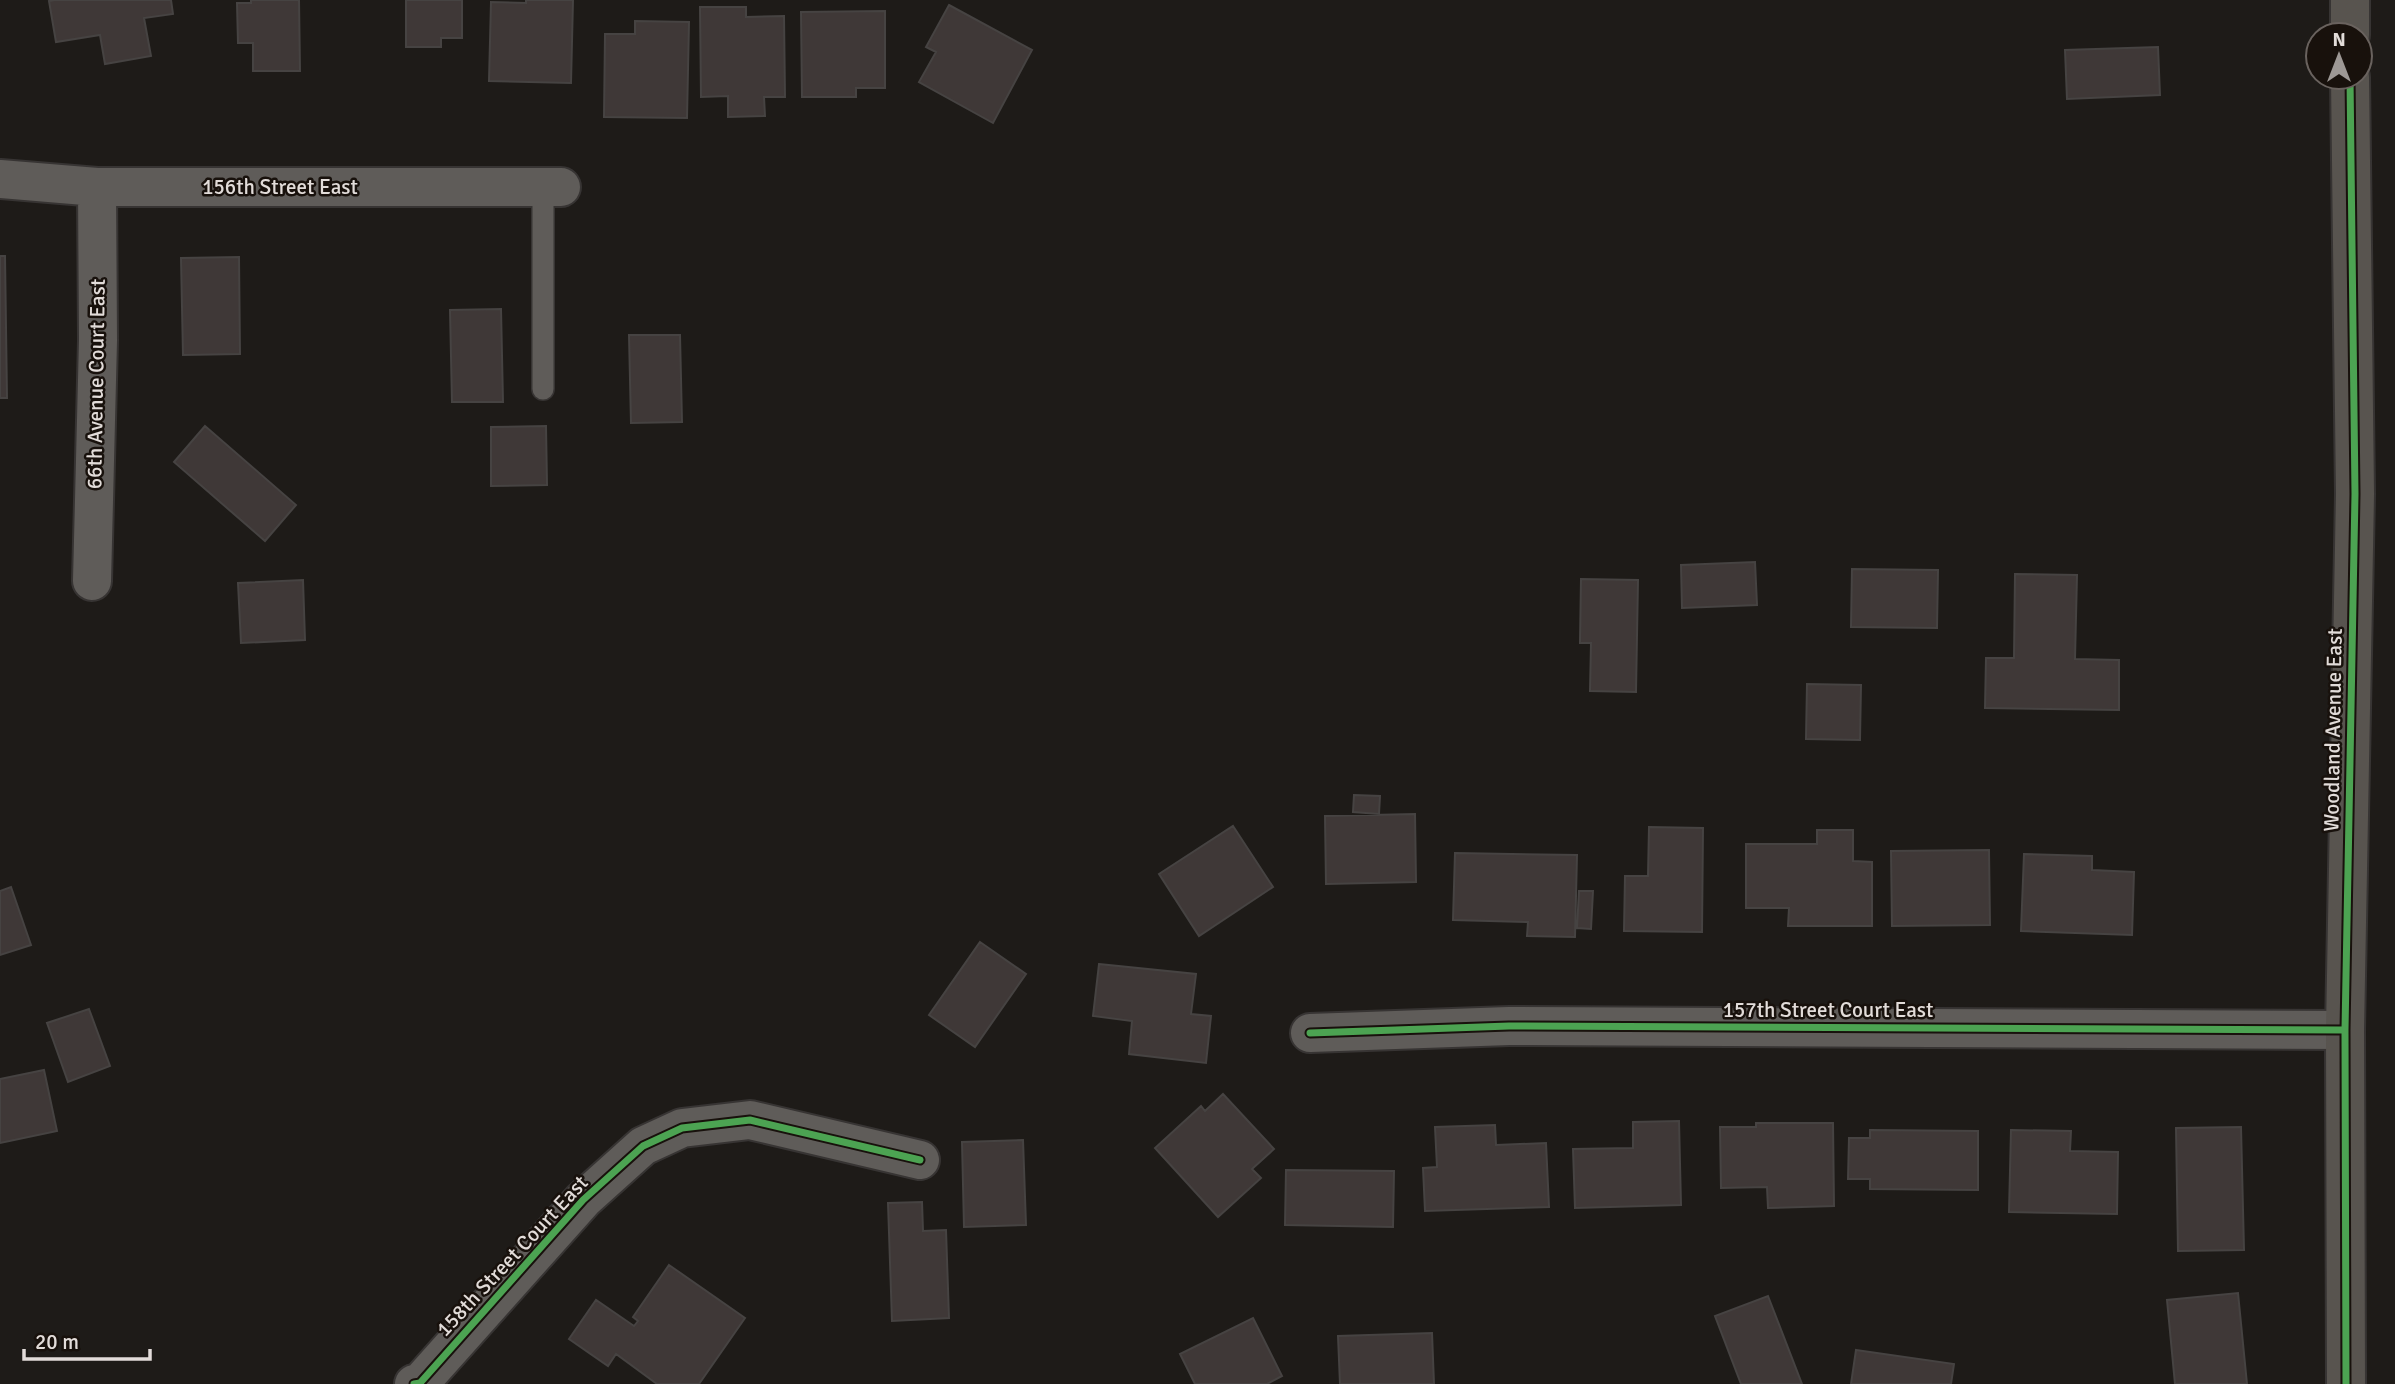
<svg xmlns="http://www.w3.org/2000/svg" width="2395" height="1384" viewBox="0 0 2395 1384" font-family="Signika,sans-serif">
	<rect width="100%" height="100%" fill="#1e1b18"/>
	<path fill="#3f3837" stroke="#464342" stroke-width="2" d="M55,0H171L173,14L144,18L151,56L105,64L100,35L56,42L49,1Z
		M251,0H299L300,71H253V43H238L237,3H251Z
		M406,0H462V38H441V47H406Z
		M526,0H573L571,83L489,81L491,2L526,3Z
		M949,5L1032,50L993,123L919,82L936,52L926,47Z
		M700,7H746V17L784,16L785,97H764L765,116L728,117V96L701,97Z
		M885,11V88H856V97H802L801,12Z
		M635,21L689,22L687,118L604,117L605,34H635Z
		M2158,47L2160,95L2067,99L2065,50Z
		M0,256H5L7,398H0Z
		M239,257L240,354L183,355L181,258Z
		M501,309L503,402H452L450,310Z
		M629,335H680L682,422L631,423Z
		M205,426L296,505L265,541L174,462Z
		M546,426L547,485L491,486V427Z
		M1755,562L1757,605L1682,608L1681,565Z
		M1852,569L1938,570L1937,628L1851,627Z
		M2015,574L2077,575L2075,659L2119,660V710L1985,708L1986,658H2014Z
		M1581,579L1638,580L1636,692L1590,691L1591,643H1580Z
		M303,580L305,640L241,643L238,583Z
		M1807,684L1861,685L1860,740L1806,739Z
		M1354,795L1380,796L1379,814L1353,812Z
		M1415,814L1416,882L1326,884L1325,816Z
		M1233,826L1273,887L1199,936L1159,874Z
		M1649,827L1703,828L1702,932L1624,931L1625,876H1648Z
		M1817,830H1853V861L1872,862V926H1788L1789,908H1746V844H1817Z
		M1989,850L1990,925L1892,926L1891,851Z
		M1455,853L1577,855L1575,937L1527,936L1528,922L1453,920Z
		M2024,854L2092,856V870L2134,872L2132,935L2021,931Z
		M11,887L31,945L0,955V891Z
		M1579,891H1593L1591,929L1577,928Z
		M980,942L1026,974L975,1047L929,1015Z
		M1099,964L1196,974L1191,1014L1211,1016L1206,1063L1129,1054L1132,1021L1093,1016Z
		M89,1009L110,1066L68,1082L47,1023Z
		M44,1070L57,1131L0,1143V1079Z
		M1223,1094L1274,1149L1252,1169L1261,1178L1218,1217L1155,1148L1201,1106L1205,1111Z
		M1679,1121L1681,1205L1575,1208L1573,1149L1633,1148V1122Z
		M1756,1123H1833L1834,1206L1768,1208L1767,1187L1721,1188L1720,1127H1756Z
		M1495,1125L1496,1145L1546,1143L1549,1207L1425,1211L1423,1168L1437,1167L1435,1127Z
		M2241,1127L2244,1250L2178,1251L2176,1128Z
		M1870,1130L1978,1131V1190L1870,1189V1179H1848L1849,1138H1870Z
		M2011,1130L2071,1131L2070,1151L2118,1152L2117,1214L2009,1212Z
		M1023,1140L1026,1225L964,1227L962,1142Z
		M1286,1170L1394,1171L1393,1227L1285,1225Z
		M922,1202L923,1231L946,1230L949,1318L892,1321L888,1203Z
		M669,1265L745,1318L699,1384H657L616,1354L608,1366L569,1339L596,1300L634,1326L638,1321L633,1317Z
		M2238,1293L2247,1384H2175L2167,1300Z
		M1768,1296L1802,1384H1741L1715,1316Z
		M1253,1318L1282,1376L1267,1384H1195L1180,1354Z
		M1432,1333L1434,1384H1340L1338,1336Z
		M1856,1350L1954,1364L1951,1384H1851Z"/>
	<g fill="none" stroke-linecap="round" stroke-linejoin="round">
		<defs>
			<path id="lane" d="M543,187V389"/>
			<path id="street" d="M0,179L97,187H561
				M92,581L98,340L97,187
				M1310,1033L1509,1026L2345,1030
				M414,1384L420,1383L583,1200L643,1146L682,1128L750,1120L920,1160"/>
			<path id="secondary" d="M2350,0V35
				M2346,1384L2345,1030L2355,494L2350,77"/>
		</defs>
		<use href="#lane" stroke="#373433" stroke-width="24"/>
		<use href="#street" stroke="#373433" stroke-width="42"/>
		<use href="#secondary" stroke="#373433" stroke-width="42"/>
		<use href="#lane" stroke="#5f5c59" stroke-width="21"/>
		<use href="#street" stroke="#5f5c59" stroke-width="38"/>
		<use href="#secondary" stroke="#58544f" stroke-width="38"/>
		<defs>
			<path id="cycleway" d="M1310,1033L1509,1026L2345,1030
				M414,1384L420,1383L583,1200L643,1146L682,1128L750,1120L920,1160
				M2346,1384L2345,1030L2355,494L2350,77"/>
		</defs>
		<use href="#cycleway" stroke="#18110c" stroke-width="11"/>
		<use href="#cycleway" stroke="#4ca352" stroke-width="7"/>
	</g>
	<g text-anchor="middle" stroke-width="5" stroke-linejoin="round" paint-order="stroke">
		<g font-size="21" fill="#e2dcd9" stroke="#18110c">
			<text x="280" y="194">156th Street East</text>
			<text transform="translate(96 384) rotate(-89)" y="7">66th Avenue Court East</text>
			<text transform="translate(2333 730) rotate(-89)" y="7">Woodland Avenue East</text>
			<text x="1828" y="1017">157th Street Court East</text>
			<text transform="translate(512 1256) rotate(-47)" y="7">158th Street Court East</text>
		</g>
	</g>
	<g transform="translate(2339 56)"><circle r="33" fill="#18110c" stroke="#69625e" stroke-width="2"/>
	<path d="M0-5L12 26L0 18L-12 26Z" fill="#9d9895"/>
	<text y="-10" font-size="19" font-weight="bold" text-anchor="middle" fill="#e2dcd9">N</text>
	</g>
	<path d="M24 1349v10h126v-10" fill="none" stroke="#e2dcd9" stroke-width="3.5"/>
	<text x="35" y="1349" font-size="21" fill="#e2dcd9" stroke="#18110c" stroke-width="5" paint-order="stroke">20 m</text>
</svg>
